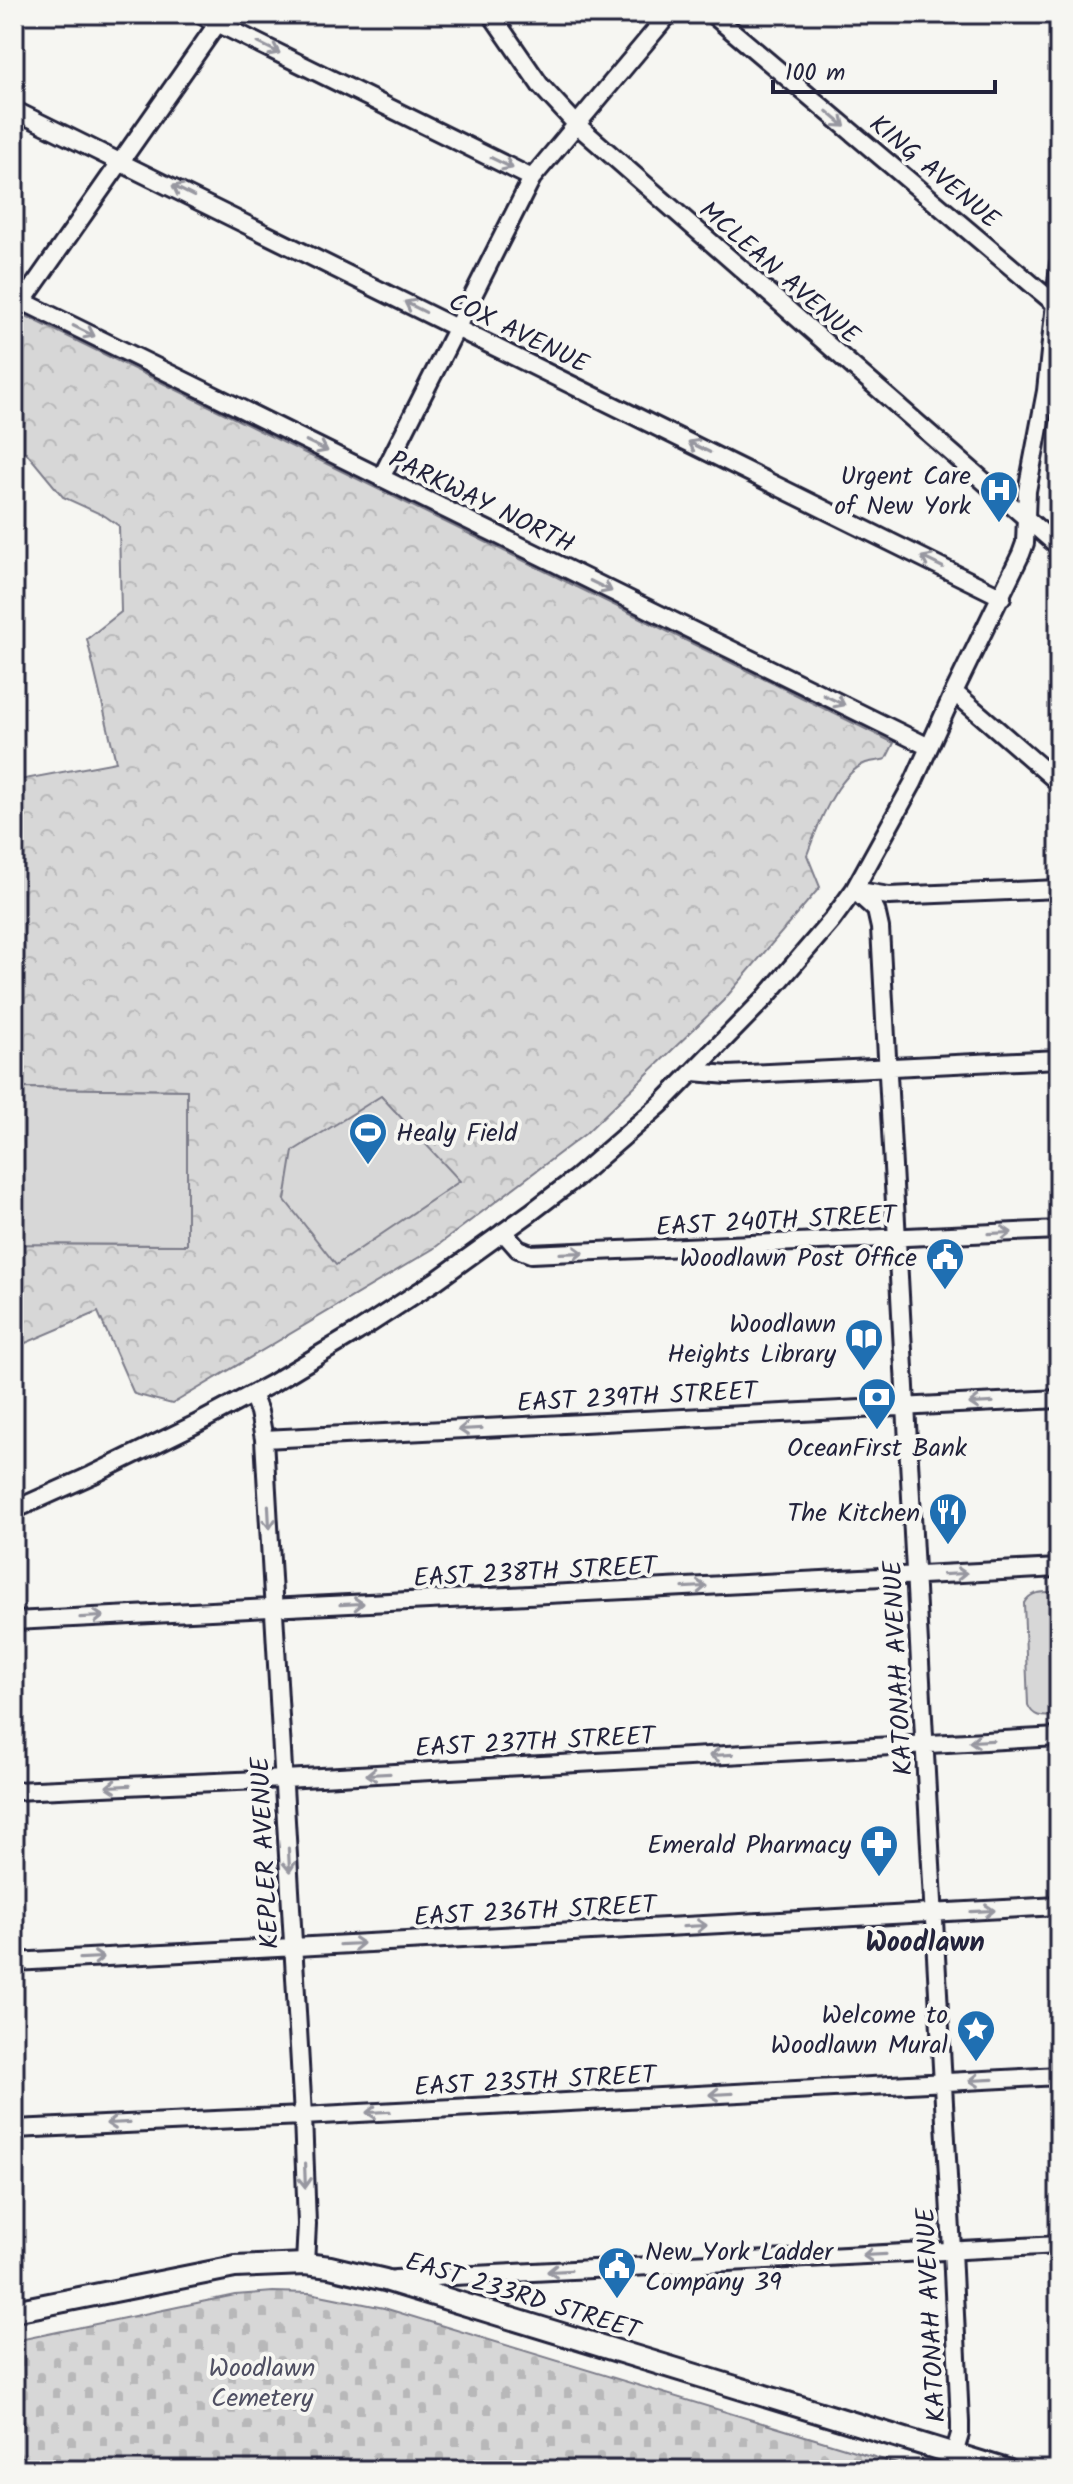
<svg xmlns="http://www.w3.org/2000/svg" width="1073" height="2484" viewBox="0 0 1073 2484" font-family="Kalam,sans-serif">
	<defs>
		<pattern id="forest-crowns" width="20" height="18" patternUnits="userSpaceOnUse" patternTransform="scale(2)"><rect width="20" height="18" fill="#d7d7d7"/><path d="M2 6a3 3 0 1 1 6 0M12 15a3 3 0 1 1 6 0" fill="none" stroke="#b8b8b9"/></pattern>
		<pattern id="cemetery-stones" width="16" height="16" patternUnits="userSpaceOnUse" patternTransform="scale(2)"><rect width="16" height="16" fill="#d7d7d7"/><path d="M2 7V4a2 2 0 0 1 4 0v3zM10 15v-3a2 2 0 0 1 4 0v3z" fill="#b8b8b9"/></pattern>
	</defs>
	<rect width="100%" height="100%" fill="#f6f6f2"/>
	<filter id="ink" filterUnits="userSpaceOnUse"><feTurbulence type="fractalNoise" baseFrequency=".0125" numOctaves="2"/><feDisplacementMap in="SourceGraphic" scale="16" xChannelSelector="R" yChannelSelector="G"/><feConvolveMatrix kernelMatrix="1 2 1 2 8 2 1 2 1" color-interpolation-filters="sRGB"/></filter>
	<g filter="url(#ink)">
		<path fill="url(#forest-crowns)" stroke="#7c7c89" stroke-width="2" d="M14,310L894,743L886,759C880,761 872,761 866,763C837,774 817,827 807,855L820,887L723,1001L585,1134L433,1249L172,1404L134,1394L98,1312L14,1348V1244L186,1245L187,1090L14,1088V781L116,762L87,639L121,612L119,526L105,516L63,497L26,452L14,453Z"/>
		<path fill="url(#cemetery-stones)" stroke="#7c7c89" stroke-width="2" d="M273,2292L310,2293L384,2308L917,2470H14V2341L235,2295Z"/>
		<path fill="#d7d7d7" stroke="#7c7c89" stroke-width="2" d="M14,1088L187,1090V1245L14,1244Z
			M381,1096L460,1181L336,1265L285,1200L293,1151Z
			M1059,1592V1716C1046,1716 1034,1720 1028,1705L1024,1603C1031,1590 1045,1592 1059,1592Z"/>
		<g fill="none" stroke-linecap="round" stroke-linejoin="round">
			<defs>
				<path id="minor" d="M199,14L532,178
					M491,14L540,85L577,125L1059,547
					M712,14L1054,303
					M1049,14L1059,18
					M14,110L1002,597
					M14,297L929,747
					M23,301L222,17
					M381,478L532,178L669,14
					M954,692L1059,783
					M854,890L876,910L880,928L952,2250L960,2422V2434L954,2454
					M859,891L889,896L1059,889
					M694,1072L728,1075L1059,1059
					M503,1232L518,1249L531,1254L1059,1230
					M252,1394L259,1412L264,1439L303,2116L307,2224L305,2264
					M264,1439L1059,1399
					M14,1510L92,1475L196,1424L271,1384L357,1332L437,1280L530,1213L576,1178L660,1105L765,998L832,920L854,890L913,783L954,692L1021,554L1025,543L1027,491L1046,391L1059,264
					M14,1621L1059,1568
					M14,1791L284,1779L1059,1737
					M14,1962L1059,1906
					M14,2129L303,2116L1059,2076
					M395,2279L1059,2245"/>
				<path id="major" d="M14,2311L235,2267L305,2264L330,2267L385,2280L1007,2470"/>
			</defs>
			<use href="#minor" stroke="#22223b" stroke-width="22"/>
			<use href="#major" stroke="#22223b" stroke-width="26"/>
			<use href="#minor" stroke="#f6f6f2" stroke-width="16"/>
			<use href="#major" stroke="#f6f6f2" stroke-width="20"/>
		</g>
		<defs><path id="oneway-shaft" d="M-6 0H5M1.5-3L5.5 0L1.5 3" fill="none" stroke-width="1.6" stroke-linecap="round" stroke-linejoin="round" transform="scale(2)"/></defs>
		<g stroke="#9797a0">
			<use href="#oneway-shaft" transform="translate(269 48) rotate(26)"/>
			<use href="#oneway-shaft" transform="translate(836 119) rotate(40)"/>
			<use href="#oneway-shaft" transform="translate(502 163) rotate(26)"/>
			<use href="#oneway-shaft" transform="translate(183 191) rotate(-153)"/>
			<use href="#oneway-shaft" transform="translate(415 307) rotate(-153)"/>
			<use href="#oneway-shaft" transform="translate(84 331) rotate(26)"/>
			<use href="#oneway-shaft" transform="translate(317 446) rotate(26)"/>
			<use href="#oneway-shaft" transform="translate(699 447) rotate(-154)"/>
			<use href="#oneway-shaft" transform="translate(932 562) rotate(-154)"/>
			<use href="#oneway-shaft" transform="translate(601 586) rotate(26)"/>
			<use href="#oneway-shaft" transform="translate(834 700) rotate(26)"/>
			<use href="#oneway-shaft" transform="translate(1000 1233) rotate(-3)"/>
			<use href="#oneway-shaft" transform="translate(572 1253) rotate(-2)"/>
			<use href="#oneway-shaft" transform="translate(981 1403) rotate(177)"/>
			<use href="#oneway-shaft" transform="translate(470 1429) rotate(177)"/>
			<use href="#oneway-shaft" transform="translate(269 1517) rotate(87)"/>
			<use href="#oneway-shaft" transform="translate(955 1574) rotate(-3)"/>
			<use href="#oneway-shaft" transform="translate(695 1587) rotate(-3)"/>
			<use href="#oneway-shaft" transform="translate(352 1604) rotate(-3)"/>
			<use href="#oneway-shaft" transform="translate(92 1617) rotate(-3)"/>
			<use href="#oneway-shaft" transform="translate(981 1741) rotate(177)"/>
			<use href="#oneway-shaft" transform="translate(721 1755) rotate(177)"/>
			<use href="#oneway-shaft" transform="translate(378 1774) rotate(177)"/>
			<use href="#oneway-shaft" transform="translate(118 1786) rotate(177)"/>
			<use href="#oneway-shaft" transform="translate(289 1860) rotate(87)"/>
			<use href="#oneway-shaft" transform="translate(983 1911) rotate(-3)"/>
			<use href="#oneway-shaft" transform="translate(695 1926) rotate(-3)"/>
			<use href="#oneway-shaft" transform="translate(352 1944) rotate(-3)"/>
			<use href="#oneway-shaft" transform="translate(92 1958) rotate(-3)"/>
			<use href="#oneway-shaft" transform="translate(981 2080) rotate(177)"/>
			<use href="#oneway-shaft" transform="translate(721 2094) rotate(177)"/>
			<use href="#oneway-shaft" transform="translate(378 2112) rotate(177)"/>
			<use href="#oneway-shaft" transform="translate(118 2123) rotate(177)"/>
			<use href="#oneway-shaft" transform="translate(305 2176) rotate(88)"/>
			<use href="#oneway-shaft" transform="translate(874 2255) rotate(177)"/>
			<use href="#oneway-shaft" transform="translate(559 2271) rotate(177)"/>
		</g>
	</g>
	<defs>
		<symbol id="hospital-pin" viewBox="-11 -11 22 30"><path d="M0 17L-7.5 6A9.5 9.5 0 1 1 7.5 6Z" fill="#1f6fb2" stroke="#f6f6f2"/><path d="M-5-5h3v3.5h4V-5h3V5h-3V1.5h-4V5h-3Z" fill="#fff"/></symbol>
		<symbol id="stadium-pin" viewBox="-11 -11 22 30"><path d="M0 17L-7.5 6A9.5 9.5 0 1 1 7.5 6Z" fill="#1f6fb2" stroke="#f6f6f2"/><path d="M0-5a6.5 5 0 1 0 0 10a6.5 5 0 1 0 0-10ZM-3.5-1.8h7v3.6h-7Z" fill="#fff"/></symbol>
		<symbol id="civic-pin" viewBox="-11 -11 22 30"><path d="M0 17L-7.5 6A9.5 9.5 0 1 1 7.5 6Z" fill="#1f6fb2" stroke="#f6f6f2"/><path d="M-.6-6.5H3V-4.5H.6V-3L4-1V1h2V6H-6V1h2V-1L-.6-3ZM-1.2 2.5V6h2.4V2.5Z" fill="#fff"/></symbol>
		<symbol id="library-pin" viewBox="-11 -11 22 30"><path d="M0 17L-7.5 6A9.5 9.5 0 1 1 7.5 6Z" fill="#1f6fb2" stroke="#f6f6f2"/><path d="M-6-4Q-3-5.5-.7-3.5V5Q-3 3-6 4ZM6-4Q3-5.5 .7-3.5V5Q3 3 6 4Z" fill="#fff"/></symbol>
		<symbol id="bank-pin" viewBox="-11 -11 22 30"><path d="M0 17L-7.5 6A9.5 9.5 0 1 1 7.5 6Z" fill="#1f6fb2" stroke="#f6f6f2"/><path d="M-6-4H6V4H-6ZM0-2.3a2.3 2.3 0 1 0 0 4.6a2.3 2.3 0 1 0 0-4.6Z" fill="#fff"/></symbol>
		<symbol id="restaurant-pin" viewBox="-11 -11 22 30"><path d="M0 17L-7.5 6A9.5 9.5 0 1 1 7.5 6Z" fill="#1f6fb2" stroke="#f6f6f2"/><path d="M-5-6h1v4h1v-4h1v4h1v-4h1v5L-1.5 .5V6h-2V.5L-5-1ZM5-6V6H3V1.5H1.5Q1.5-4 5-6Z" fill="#fff"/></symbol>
		<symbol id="pharmacy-pin" viewBox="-11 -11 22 30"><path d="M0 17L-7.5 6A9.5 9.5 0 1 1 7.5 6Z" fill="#1f6fb2" stroke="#f6f6f2"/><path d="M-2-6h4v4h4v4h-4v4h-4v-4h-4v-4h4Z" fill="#fff"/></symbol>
		<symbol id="sight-pin" viewBox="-11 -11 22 30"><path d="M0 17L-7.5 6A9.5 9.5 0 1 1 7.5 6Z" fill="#1f6fb2" stroke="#f6f6f2"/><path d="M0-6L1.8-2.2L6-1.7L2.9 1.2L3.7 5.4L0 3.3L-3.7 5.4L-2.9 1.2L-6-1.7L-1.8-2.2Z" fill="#fff"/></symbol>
	</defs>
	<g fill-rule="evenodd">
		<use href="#hospital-pin" x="977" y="468" width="44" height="60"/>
		<use href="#stadium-pin" x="346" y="1110" width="44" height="60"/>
		<use href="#civic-pin" x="923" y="1235" width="44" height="60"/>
		<use href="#library-pin" x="842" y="1316" width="44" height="60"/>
		<use href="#bank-pin" x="855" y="1375" width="44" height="60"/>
		<use href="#restaurant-pin" x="926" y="1490" width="44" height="60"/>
		<use href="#pharmacy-pin" x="857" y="1822" width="44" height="60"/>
		<use href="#sight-pin" x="954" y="2007" width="44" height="60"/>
		<use href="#civic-pin" x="595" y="2244" width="44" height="60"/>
	</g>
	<g text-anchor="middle" stroke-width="8" stroke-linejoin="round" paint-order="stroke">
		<g font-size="26" fill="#22223b" stroke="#f6f6f2">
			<text transform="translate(935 171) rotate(40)" y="9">KING AVENUE</text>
			<text transform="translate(780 272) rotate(41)" y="9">MCLEAN AVENUE</text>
			<text transform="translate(519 332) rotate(26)" y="9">COX AVENUE</text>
			<text transform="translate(482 501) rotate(26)" y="9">PARKWAY NORTH</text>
			<text transform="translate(776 1220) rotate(-3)" y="9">EAST 240TH STREET</text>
			<text transform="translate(637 1396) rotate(-3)" y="9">EAST 239TH STREET</text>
			<text transform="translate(535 1571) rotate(-3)" y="9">EAST 238TH STREET</text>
			<text transform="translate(897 1668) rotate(-93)" y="9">KATONAH AVENUE</text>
			<text transform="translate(535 1741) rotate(-3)" y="9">EAST 237TH STREET</text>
			<text transform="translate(264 1853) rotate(-93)" y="9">KEPLER AVENUE</text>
			<text transform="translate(535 1910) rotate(-3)" y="9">EAST 236TH STREET</text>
			<text transform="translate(535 2080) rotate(-3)" y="9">EAST 235TH STREET</text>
			<text transform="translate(523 2295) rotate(17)" y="9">EAST 233RD STREET</text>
			<text transform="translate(930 2315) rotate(-93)" y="9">KATONAH AVENUE</text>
		</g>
		<g font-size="26" fill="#22223b" stroke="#f6f6f2" text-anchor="end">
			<text x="971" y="484">Urgent Care<tspan x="971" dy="30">of New York</tspan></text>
			<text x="396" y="1141" text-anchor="start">Healy Field</text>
			<text x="917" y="1266">Woodlawn Post Office</text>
			<text x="836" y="1332">Woodlawn<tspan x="836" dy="30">Heights Library</tspan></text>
			<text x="877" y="1456" text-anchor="middle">OceanFirst Bank</text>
			<text x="920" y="1521">The Kitchen</text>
			<text x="851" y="1853">Emerald Pharmacy</text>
			<text x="948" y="2023">Welcome to<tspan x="948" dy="30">Woodlawn Mural</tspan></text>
			<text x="645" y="2260" text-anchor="start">New York Ladder<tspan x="645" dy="30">Company 39</tspan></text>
		</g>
		<g font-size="26" fill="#4f4f62" stroke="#f6f6f2">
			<text x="262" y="2376">Woodlawn<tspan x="262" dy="30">Cemetery</tspan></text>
		</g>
		<g font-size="28" font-weight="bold" fill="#22223b" stroke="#f6f6f2">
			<text x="925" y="1951">Woodlawn</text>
		</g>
	</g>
	<rect width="1073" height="2484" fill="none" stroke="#f6f6f2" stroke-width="48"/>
	<rect x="24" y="24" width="1025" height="2436" fill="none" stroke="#22223b" stroke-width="3" filter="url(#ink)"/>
	<path d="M773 80v12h222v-12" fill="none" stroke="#22223b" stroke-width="4"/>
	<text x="785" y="80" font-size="24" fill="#22223b" stroke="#f6f6f2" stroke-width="6" paint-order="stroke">100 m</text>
</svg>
